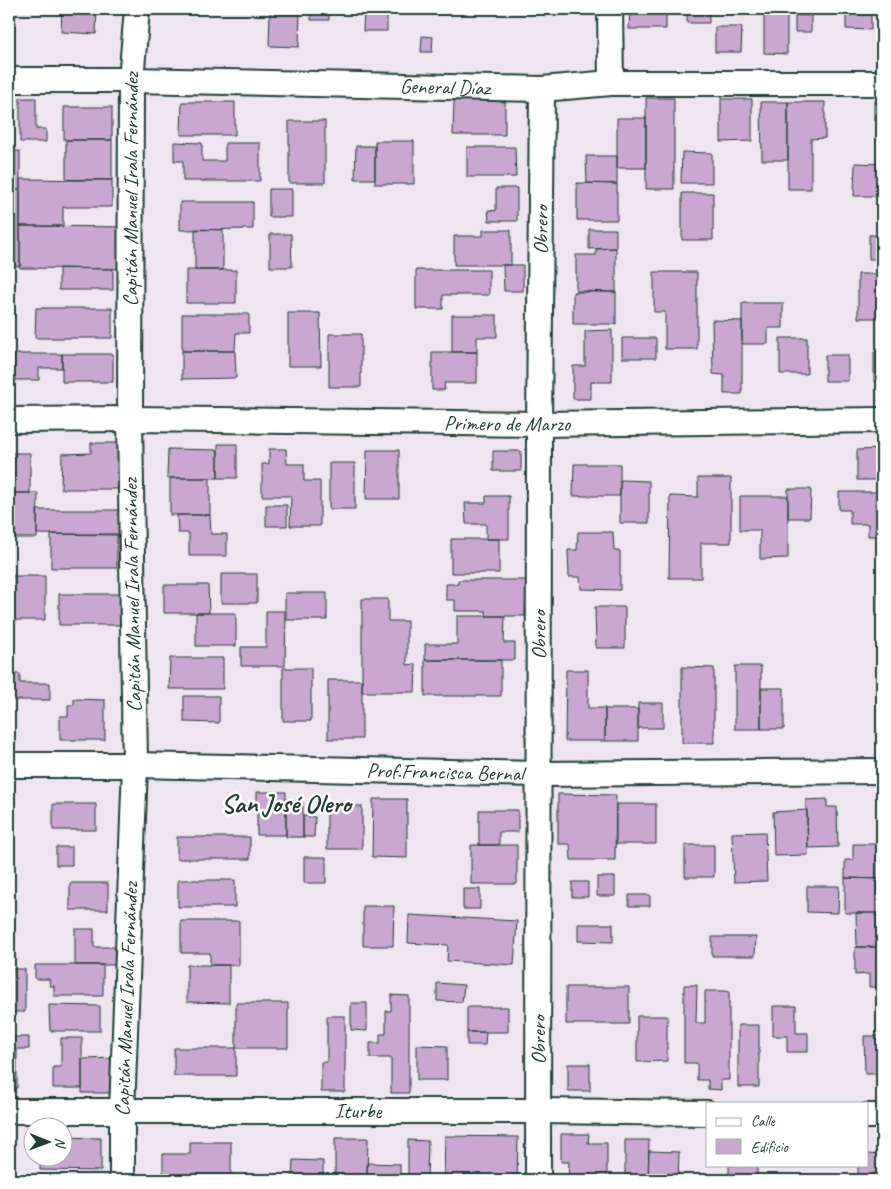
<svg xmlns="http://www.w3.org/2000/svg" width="891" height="1189" viewBox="0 0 891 1189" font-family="Caveat,sans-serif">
	<rect width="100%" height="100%" fill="#efe5f1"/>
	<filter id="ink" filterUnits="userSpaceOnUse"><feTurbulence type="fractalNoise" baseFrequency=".02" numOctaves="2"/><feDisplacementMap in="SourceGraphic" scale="10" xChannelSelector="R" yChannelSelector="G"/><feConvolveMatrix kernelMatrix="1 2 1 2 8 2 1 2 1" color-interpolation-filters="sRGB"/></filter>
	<g filter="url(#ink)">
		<path fill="#c9a7d1" stroke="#1f3d34" d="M62,9H97L96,34L61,32Z
			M270,9H300L299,47L269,46Z
			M312,9H329V20H311Z
			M364,9H387V31H363Z
			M630,9H666V29H629Z
			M687,9H709V23H687Z
			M764,9H787V54L764,53Z
			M795,9H811V15H795Z
			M846,9H871V30L846,29Z
			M879,9H882V32H879Z
			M795,15H811V32H795Z
			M715,27H742L741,52H715Z
			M422,36L433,37L432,52H421Z
			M20,98H36V129H46V142H20Z
			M646,98H674V189H646Z
			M721,99H752V141L721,142Z
			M454,100L505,101V135H453Z
			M182,102H235V135H181Z
			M761,102H788V160H762Z
			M788,102H825V138L811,139V189H788Z
			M874,102H882V120H874Z
			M64,107H112V140H64Z
			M617,118H646V168H617Z
			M289,121H325V183H289Z
			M66,140H112V180H66Z
			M375,141H414V184H375Z
			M174,142L202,143V161H225V143H260V181H183V161H174Z
			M356,146H375V179H355Z
			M467,147H515L516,177H467Z
			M9,151H20V190H9Z
			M682,152L712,153V183H681Z
			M586,156H617V184L587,183Z
			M855,163L882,164V196H854Z
			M20,179L112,180V207H63V226H20Z
			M577,183L617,184V220H577Z
			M496,188H517V221H489L488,210L496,211Z
			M269,189H292V217H269Z
			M9,190H20V266H9Z
			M682,193H713V240H682Z
			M180,202H253V229L180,230Z
			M20,226L138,227V269L20,268Z
			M195,229L223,230V270H195Z
			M589,229H616V248L589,249Z
			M483,230H511V265H454V236H483Z
			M270,234H291L292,267H270Z
			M869,235H882V259H869Z
			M616,248V292L576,291V255H596V249Z
			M503,265H523V291H504Z
			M59,268L113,269V290H59Z
			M186,270H236V303H186Z
			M416,270H489V295H443V309H416Z
			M654,272H697V349H665V312H654Z
			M858,274H882V318H858Z
			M573,292H616V324H573Z
			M742,303H783V328H768V344H742Z
			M36,308H112V338H35Z
			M288,313H320L321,366H288Z
			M182,314H249V333H236L235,351H182Z
			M452,315H497V337H477V352H452Z
			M712,320L742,321V394H724V375L713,374Z
			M612,330V382H591V399H573V366H585V331Z
			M329,334H361V387H329Z
			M622,338H656V358H622Z
			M780,338H807V374H780Z
			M182,351H235L236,378L182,379Z
			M432,352H477V383H444L445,390H432Z
			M874,352H882V381H874Z
			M14,354H62V368H39V380H14Z
			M62,354H113V382H62Z
			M825,355H848V381H825Z
			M91,443H119V489H61L62,454L91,453Z
			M218,444H237V478H218Z
			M168,449L218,450V478H167Z
			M269,449H286L287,464H304V481H320V526H290L291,496H262V464H269Z
			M882,449V468H876V480H857V450Z
			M367,450H399V499H366Z
			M493,451H521V471H493Z
			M11,453H30V493H11Z
			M329,463H355V509H329Z
			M574,464H620V496H573Z
			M9,476H11V519H9Z
			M170,478H210V515H170Z
			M698,478H731V543H701V578H669L670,496L698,497Z
			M620,480L649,481V523H620Z
			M788,489H811L810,518H788Z
			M839,492H882V536H868V524H850V510H839Z
			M11,493H38L37,538H11Z
			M486,496H509V539H486V524H466L465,503H486Z
			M740,496H788V558L760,559V530H740Z
			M266,505H287V526H266Z
			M37,510H122V535L37,534Z
			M177,515H210L211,534H227V556H189V533H178Z
			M578,532H613L614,551H620V590L581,589L580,577H569L568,550H577Z
			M51,534H117V568H51Z
			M451,539H499V573H451Z
			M221,574H257V603H221Z
			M10,576H45V620H9Z
			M458,580H526L525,616H486V611H455V600H446V584H458Z
			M164,585H208L209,613H164Z
			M878,586H882V620H879Z
			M285,593H327V620H285Z
			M59,594H121L120,625H59Z
			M362,599H388V621H407V665L416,664L415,692H362Z
			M595,607H625V648H596Z
			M266,611H286L285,666H241V647H266Z
			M196,613H236V646H196Z
			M457,616H505L504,643H515V660H425V644H457Z
			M170,658H223V689H169Z
			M425,660H501V696H425Z
			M735,666H761V729H735Z
			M682,667L714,668V743H682Z
			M283,668H311V721H283Z
			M566,670H588V708H605V741H565Z
			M9,673L20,674V683H50V700H9Z
			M328,680H362V739H328Z
			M761,688H784V729H761Z
			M184,696H219V723L184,722Z
			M74,699L105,700V740H60V716H68V705H74Z
			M638,703H663V728H638Z
			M605,709H638V741H605Z
			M257,792H286V835H257Z
			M558,794L616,795L615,860H571L570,844H558Z
			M373,799H407V858L372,857Z
			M827,799V807H837L838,847L808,848L806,800Z
			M286,803H303V837H286Z
			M53,804H96V830H53Z
			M616,804H656V844H616Z
			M327,806H362V849H327Z
			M479,810H518V832H499V845H479Z
			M807,810L808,855L774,856L773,812Z
			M303,816L315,817L314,837H303Z
			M765,832L767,881L734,882L732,833Z
			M177,837H250V859H177Z
			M853,844H882V879L845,878V860H853Z
			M471,845H517V884H471Z
			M685,845H714V877H685Z
			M56,847H72V865H56Z
			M304,857H326V883H304Z
			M597,877H615V896H597Z
			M845,878L882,879V913H845Z
			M178,880H235V907H178Z
			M572,882H588V897H572Z
			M70,883H108V910H70Z
			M807,886H839L838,913L807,912Z
			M463,889H480V909H463Z
			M629,895H650V906H629Z
			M363,906H394L393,946H363Z
			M856,913H882V947H857Z
			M409,915L517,921L514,965L447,961L448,945L408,943Z
			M181,921H239V965H210V953H181Z
			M578,924H613V942L578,941Z
			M75,929H94V947H124V965H75Z
			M712,937H756L755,956H712Z
			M855,947H882V987H869V974L855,975Z
			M35,965H103V996H54V986H50L49,979H35Z
			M187,965H229V1003L187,1002Z
			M9,969H25V1012H9Z
			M437,983L464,985L462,1002L437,1001Z
			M684,985H697L696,1023H705V991H729V1080H721V1090L708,1089V1080H697V1063H684Z
			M566,987H629V1024H566Z
			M391,995L409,996V1093H391V1058H370V1043H380V1034H386V1011H391Z
			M236,1003H288V1048H236Z
			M351,1003H367V1031L351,1030Z
			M49,1005L100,1006V1031H50Z
			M773,1006H796V1033H808V1052H787V1036H773Z
			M467,1007H508V1032H467Z
			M327,1016H345V1092H321V1062H327Z
			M637,1016H667V1061L637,1062Z
			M738,1025H759V1087H738Z
			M467,1032H486L485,1045H467Z
			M864,1036H882V1074H865Z
			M9,1037H29V1049H17V1088H9Z
			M61,1038H82V1088H53V1067H61Z
			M417,1045L447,1046V1080H417Z
			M174,1048H236V1076H174Z
			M119,1058L120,1093H82V1059Z
			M568,1064H590V1091H568Z
			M561,1134H589L588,1143H607V1180H568L569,1162H561Z
			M445,1136L518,1137L517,1180L444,1179Z
			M62,1137L101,1138V1171L40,1170L41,1156H62Z
			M335,1138H368L367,1180H335Z
			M408,1140L428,1141L427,1180H408Z
			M625,1140H649L648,1180H625Z
			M190,1142H231V1179L163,1178V1154H190Z
			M649,1151L679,1152L678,1180H648Z
			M867,1154L882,1155V1180H858V1165H867Z
			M293,1160L323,1161V1180H292Z
			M367,1163L400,1164V1180H367Z
			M729,1165H757V1180H729Z
			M153,1178L231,1179V1180H153Z
			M52,1179L90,1180H52Z"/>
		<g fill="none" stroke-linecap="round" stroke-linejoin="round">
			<defs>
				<g id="street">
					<path d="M610,9L611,83"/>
					<path id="s1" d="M9,80H131L542,89L611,83H882"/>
					<path id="s2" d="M9,420L130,419L539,424L882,420"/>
					<path id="s3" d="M9,765H135L540,774L882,771"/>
					<path id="s4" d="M9,1111H537L707,1113"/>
					<path d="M867,1116H882"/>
					<path id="s5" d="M122,1180V1112L135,765L130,419L131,80L137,9"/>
					<path id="s6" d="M538,1180L539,424L542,89"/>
				</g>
			</defs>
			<use href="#street" stroke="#1f3d34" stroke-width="28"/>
			<use href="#street" stroke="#fff" stroke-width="24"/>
		</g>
	</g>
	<g text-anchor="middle" stroke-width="5" stroke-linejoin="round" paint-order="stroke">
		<g font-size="21" fill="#1f3d34" stroke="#fff">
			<text dy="7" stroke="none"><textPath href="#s1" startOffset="436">General Díaz</textPath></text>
			<text dy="7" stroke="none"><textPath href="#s5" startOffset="991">Capitán Manuel Irala Fernández</textPath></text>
			<text dy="7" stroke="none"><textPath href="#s6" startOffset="950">Obrero</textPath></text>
			<text dy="7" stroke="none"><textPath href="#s2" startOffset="498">Primero de Marzo</textPath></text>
			<text transform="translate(132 595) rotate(-91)" y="7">Capitán Manuel Irala Fernández</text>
			<text dy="7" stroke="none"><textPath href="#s6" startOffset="545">Obrero</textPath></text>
			<text dy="7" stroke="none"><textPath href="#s3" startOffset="436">Prof.Francisca Bernal</textPath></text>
			<text dy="7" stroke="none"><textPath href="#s5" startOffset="181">Capitán Manuel Irala Fernández</textPath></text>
			<text dy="7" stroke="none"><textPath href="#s6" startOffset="140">Obrero</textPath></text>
			<text dy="7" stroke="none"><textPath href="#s4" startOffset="349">Iturbe</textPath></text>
		</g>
		<g font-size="26" font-weight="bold" fill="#1f3d34" stroke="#fff">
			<text x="286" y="812">San José Olero</text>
		</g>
	</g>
	<rect width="891" height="1189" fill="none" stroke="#fff" stroke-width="30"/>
	<rect x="15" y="15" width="861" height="1159" fill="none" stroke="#1f3d34" stroke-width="2" filter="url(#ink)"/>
	<rect x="706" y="1102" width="162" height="65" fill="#ffffff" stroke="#a5b1ae"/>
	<rect x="716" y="1118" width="25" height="8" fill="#ffffff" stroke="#a5b1ae"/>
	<text x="751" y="1126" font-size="15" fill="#1f3d34">Calle</text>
	<rect x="716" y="1139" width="25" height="15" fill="#c9a7d1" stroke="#a5b1ae"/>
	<text x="751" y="1152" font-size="15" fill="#1f3d34">Edificio</text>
	<g transform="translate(48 1142) rotate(91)"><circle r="24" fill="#ffffff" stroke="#a5b1ae"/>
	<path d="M0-4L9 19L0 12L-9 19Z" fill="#1f3d34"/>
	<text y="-8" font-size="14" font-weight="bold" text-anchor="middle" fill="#1f3d34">N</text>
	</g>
</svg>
